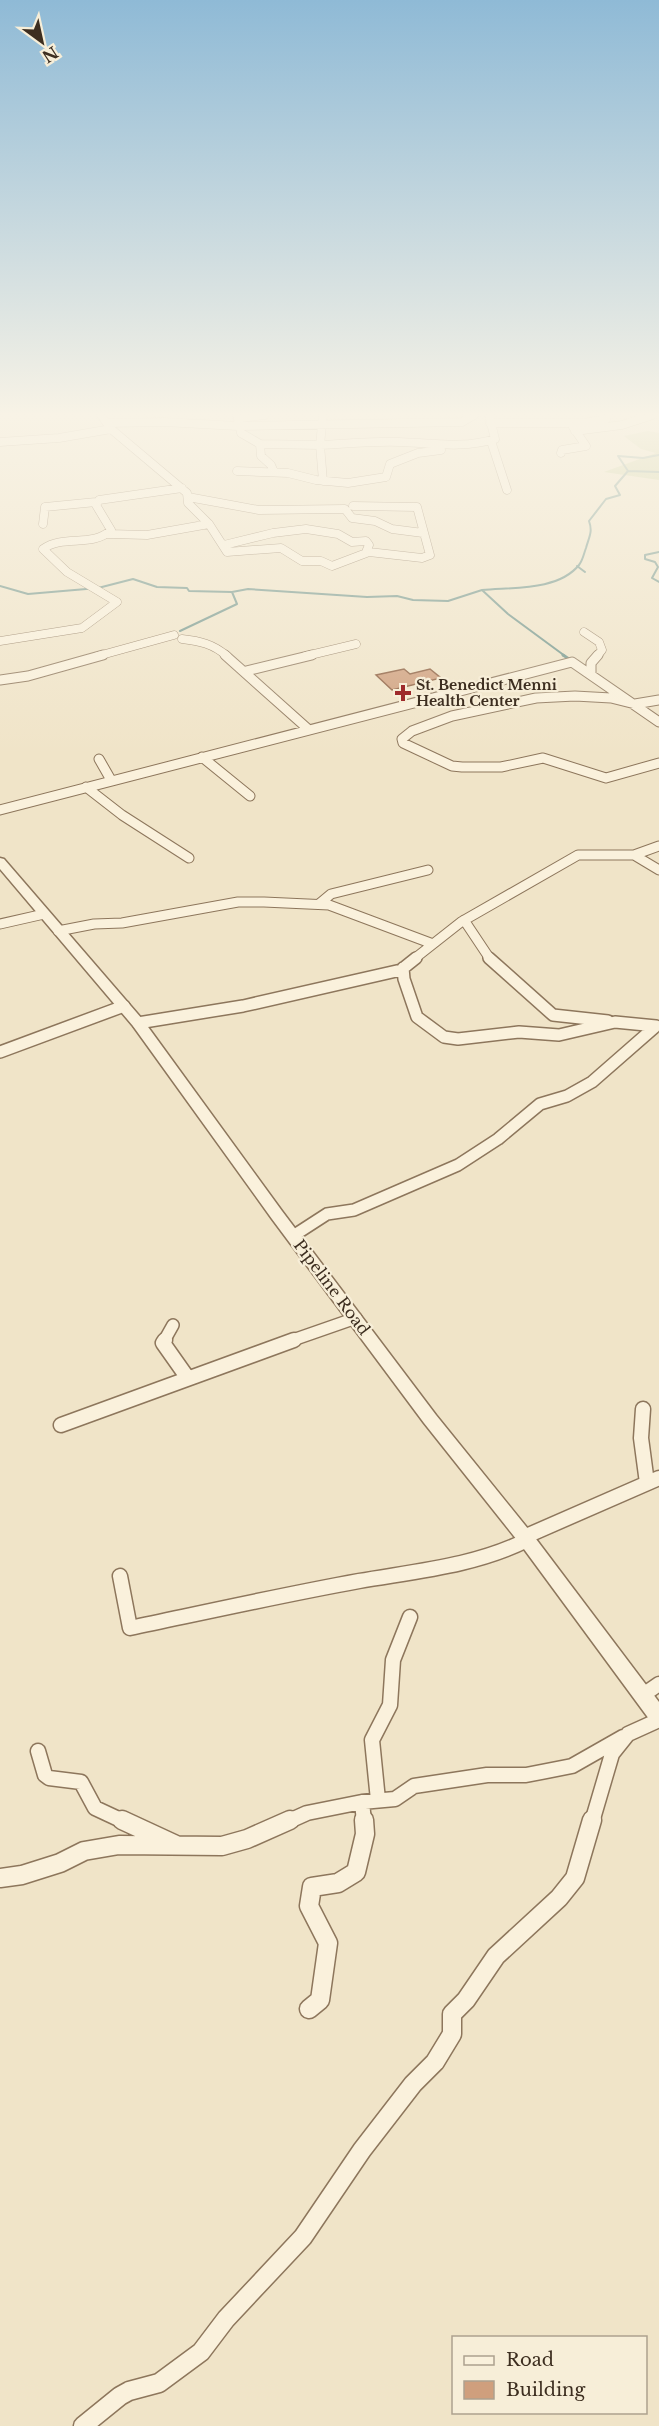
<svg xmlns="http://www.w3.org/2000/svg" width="659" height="2426" viewBox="0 0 659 2426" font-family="'Libre Baskerville',serif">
	<rect width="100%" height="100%" fill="#f0e4c8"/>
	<path fill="#c9cf9b" d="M648,431L659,433V480L604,472L656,453L641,449L624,436Z"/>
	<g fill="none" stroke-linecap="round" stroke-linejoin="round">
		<path stroke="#6f938a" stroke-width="2" d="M659,455L643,458L618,456L628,471L659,472
			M659,552L645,555V559L655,562L658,567L652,578L659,582
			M577,566L585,572
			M0,586L28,594L98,588L133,579L157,587L187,588L189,591L232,592L248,589L367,597L397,596L413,600L448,601L482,590
			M180,631L237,604L232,592
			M565,656L508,614L482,590C512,587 558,591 579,565C583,560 584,553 586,548C589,537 593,532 589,521L606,499L620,495L615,486L628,471"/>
		<path stroke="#6f938a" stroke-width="3" d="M563,655L569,659"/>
	</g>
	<path fill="#cf9f7d" stroke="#8d5f41" stroke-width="1.5" d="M404,669L410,674L430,669L441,678L392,690L376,675Z"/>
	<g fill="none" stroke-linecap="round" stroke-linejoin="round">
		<defs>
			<path id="minor-far4" d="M101,415L111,429L187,493L188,503L209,524L227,552L281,548L302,561H321L332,566L369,552L422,558L430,555L417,507L353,506
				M237,415L241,433L260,444L261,456L271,465L274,472
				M323,415L320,445C346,444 372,441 399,442C432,443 462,449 495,439L489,415
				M240,418L265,415
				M107,423L164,422L238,426L462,422L474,415
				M490,423H584L606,419
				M575,431L622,425L653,415
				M491,441L507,490
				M0,442L59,438L111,429
				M260,444L320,445L323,481
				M561,453L562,450L586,446L573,427
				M237,471L288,473L316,480L348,483L386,477L390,464L418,453L441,450
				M188,497L259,510L345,509L352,518L375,521L392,529L423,533
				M43,524L45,507L96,502
				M109,534L147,535L209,524
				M224,545L273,533L306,529L338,534L352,542L366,541L369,545L366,552
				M584,632L599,642L602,650L597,656
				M182,639C200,641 213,644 227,656
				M0,641L82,628L117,602L67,572L43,549C64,534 92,548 111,530L96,505L99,500L182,488
				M98,656L174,635
				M306,656L356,644"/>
			<path id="minor-far3" d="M225,655L308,729
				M246,671L312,655
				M591,674V663L598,655
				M0,680L28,676L103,655
				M659,700L635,704L611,698L575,696L536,698L452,716L412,731L402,739L403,743L452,766L462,767H501L543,758L606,778L659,763
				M202,757L250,796
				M99,759L111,780
				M86,787L122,815L189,858
				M0,810L572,662L659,722
				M634,855L659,870
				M319,904L331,894L428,870
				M464,920L490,959
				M0,924L44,914
				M58,931L94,924L122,923L238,902H264L329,905L433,944
				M414,959L461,922L578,855H634L659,846"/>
			<path id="minor-far2" d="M489,958L553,1015L608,1021
				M403,968L404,979L417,1017L444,1037L458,1039L519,1032L559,1035L615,1022L656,1026
				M138,1023L243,1006L401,970L416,958
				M0,1052L124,1006
				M293,1236L327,1214L354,1210L458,1165L498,1139L540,1104L567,1096L592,1082L656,1026
				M164,1341L173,1325
				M290,1341L356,1318"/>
			<path id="minor-far1" d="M165,1340L163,1343L187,1377
				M643,1409L641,1438L647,1483
				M61,1425L294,1340
				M524,1537L659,1478
				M120,1576L130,1628C206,1612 282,1595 359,1581C416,1571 475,1566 527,1540
				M643,1695L659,1684
				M38,1751L45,1775L49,1778L81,1782L95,1808L125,1822
				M378,1800L372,1740L390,1705L393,1660L410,1617
				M362,1802L364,1822
				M287,1822L307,1813L362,1802L395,1799L414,1786L487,1775H526L572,1766L623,1737
				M592,1822L612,1754L628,1734L659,1720"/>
			<path id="minor" d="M122,1820L176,1845
				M0,1878L22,1875L60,1863L84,1851L119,1845L222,1846L247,1839L290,1820
				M309,2009L320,2000L328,1943L309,1906L312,1887L338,1883L356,1872L365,1834L364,1820
				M83,2426L120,2396L129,2391L159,2383L201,2352L226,2319L303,2237L362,2150L413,2084L435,2062L452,2034V2014L466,2000L496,1956L559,1898L575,1878L592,1820"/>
			<path id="tertiary" d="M0,858L4,859L143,1020L282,1211L436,1415L533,1535L659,1702V1725L652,1723L521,1545L424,1423L272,1219L133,1026L0,869Z"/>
		</defs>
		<use href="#minor-far4" stroke="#8d765c" stroke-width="9"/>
		<use href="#minor-far3" stroke="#8d765c" stroke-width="11"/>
		<use href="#minor-far2" stroke="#8d765c" stroke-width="14"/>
		<use href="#minor-far1" stroke="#8d765c" stroke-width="17"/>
		<use href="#minor" stroke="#8d765c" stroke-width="21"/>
		<use href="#tertiary" stroke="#8d765c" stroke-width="3"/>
		<use href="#minor-far4" stroke="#faf1dc" stroke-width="8"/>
		<use href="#minor-far3" stroke="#faf1dc" stroke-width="9"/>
		<use href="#minor-far2" stroke="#faf1dc" stroke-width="11"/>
		<use href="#minor-far1" stroke="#faf1dc" stroke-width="14"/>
		<use href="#minor" stroke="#faf1dc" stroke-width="18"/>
		<use href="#tertiary" fill="#faf1dc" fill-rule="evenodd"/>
	</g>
	<linearGradient id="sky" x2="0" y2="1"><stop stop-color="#8fbad6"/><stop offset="0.55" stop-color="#f8f3e6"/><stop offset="1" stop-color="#f8f3e6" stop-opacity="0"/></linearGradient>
	<rect width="659" height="754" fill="url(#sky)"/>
	<path fill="#9e2a2b" stroke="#f7eed8" stroke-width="2" d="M400 684h6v6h6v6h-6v6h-6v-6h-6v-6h6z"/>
	<g text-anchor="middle" stroke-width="4.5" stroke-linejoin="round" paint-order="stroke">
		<g font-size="14" font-weight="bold" fill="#3d2e20" stroke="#f7eed8" text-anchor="start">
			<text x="416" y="690">St. Benedict Menni<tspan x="416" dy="16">Health Center</tspan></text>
		</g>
		<g font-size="16" fill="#3d2e20" stroke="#f7eed8">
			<text transform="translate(332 1287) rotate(53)" y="6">Pipeline Road</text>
		</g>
	</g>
	<rect x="452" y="2336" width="195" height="78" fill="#f7eed8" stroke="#ada18e" stroke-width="1.5"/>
	<rect x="464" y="2356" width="30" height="9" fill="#faf1dc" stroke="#ada18e" stroke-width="1.5"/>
	<text x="506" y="2366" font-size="18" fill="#3d2e20">Road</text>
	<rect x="464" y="2381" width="30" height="18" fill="#cf9f7d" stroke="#ada18e" stroke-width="1.5"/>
	<text x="506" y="2396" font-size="18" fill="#3d2e20">Building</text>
	<g transform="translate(42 42) rotate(147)" stroke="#f7eed8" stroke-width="4.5" paint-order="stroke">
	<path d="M0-4.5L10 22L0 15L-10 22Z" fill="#3d2e20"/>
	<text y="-9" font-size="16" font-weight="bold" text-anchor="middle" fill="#3d2e20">N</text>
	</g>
</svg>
